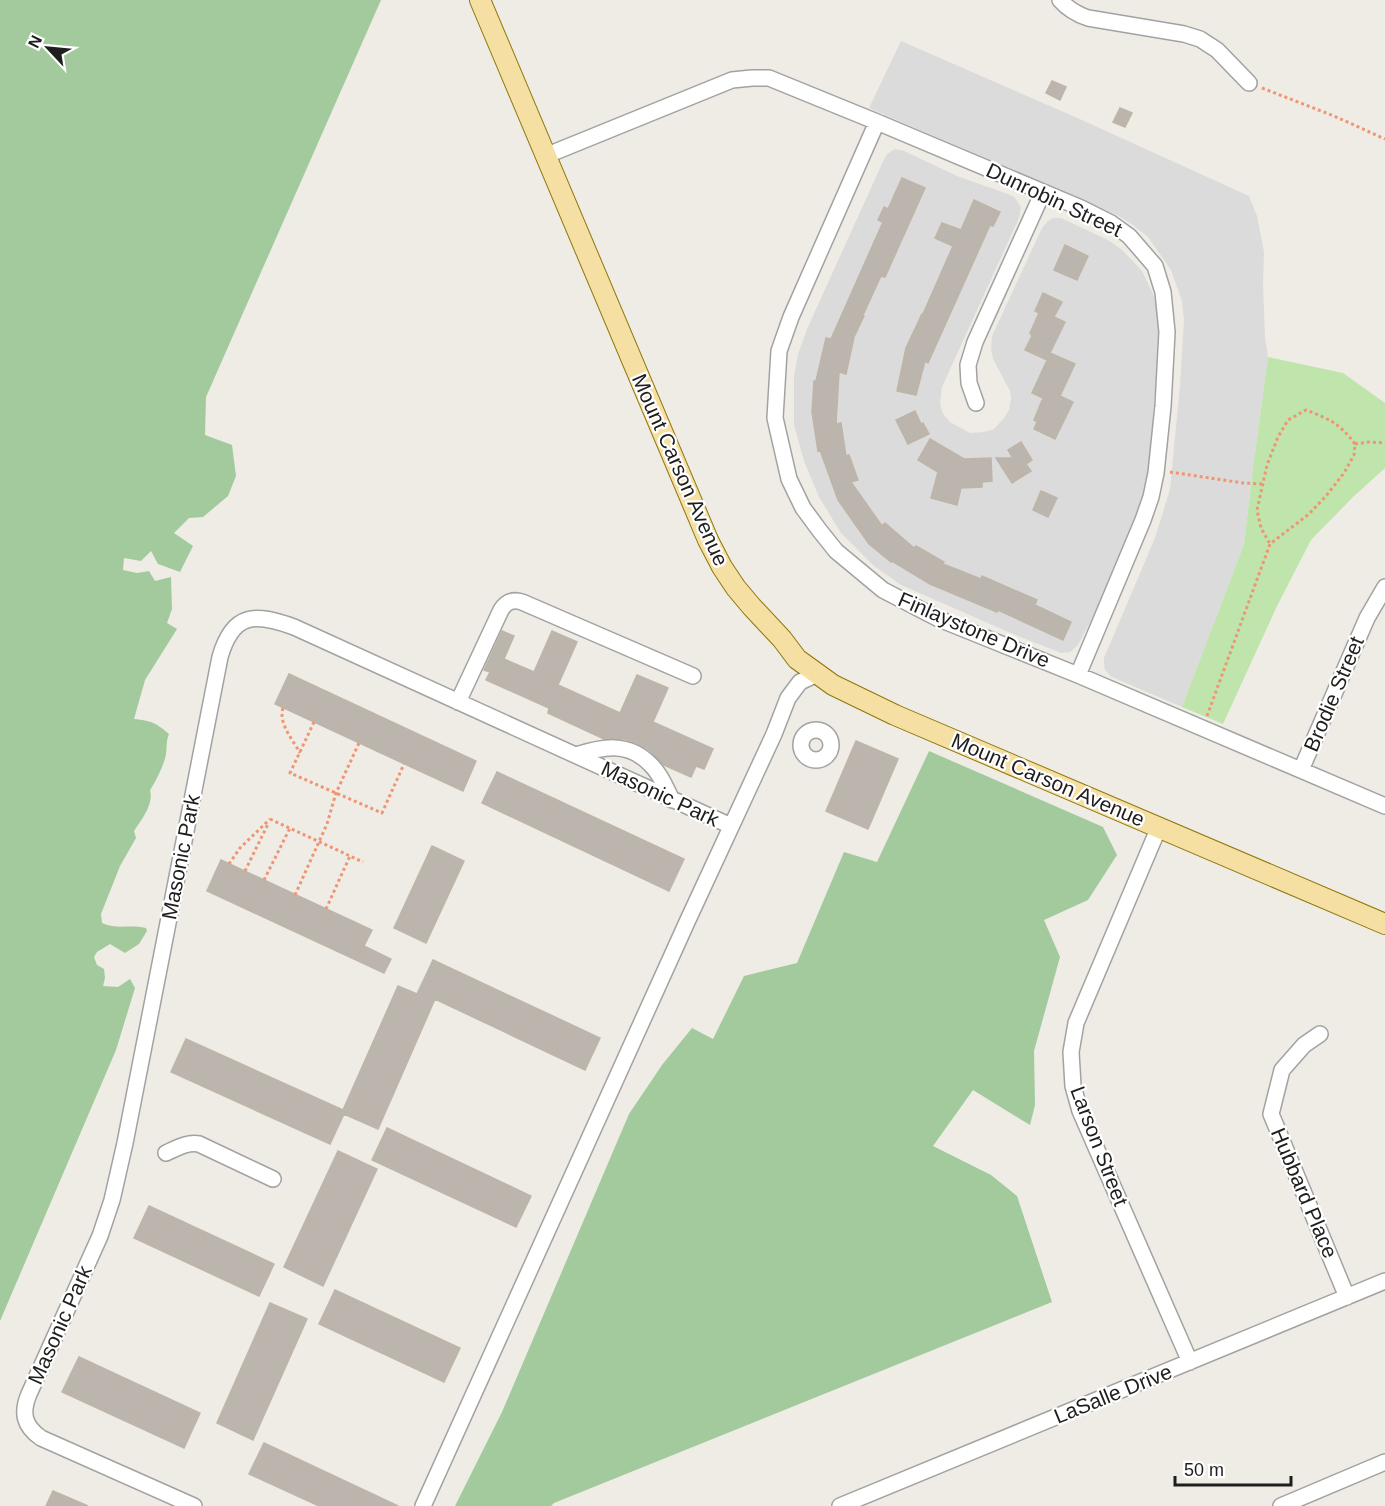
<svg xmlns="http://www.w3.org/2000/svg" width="1385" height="1506" viewBox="0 0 1385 1506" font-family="Arial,sans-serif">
	<rect width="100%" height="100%" fill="#eeece4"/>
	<path fill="#dcdbdb" d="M901,41L1073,116L1249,196L1257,216L1264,252L1263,284L1265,337L1268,357L1253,468L1244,544L1182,707L1112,677L1105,670L1104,664V658L1155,538L1170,489L1180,385L1184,320L1182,301L1171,270L1148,237L1133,225L1117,215L869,108Z
		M895,149L904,151L957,176L1008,194L1014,197L1021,207L1019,218L942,387L940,403L943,414L950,422L970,433L984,432L994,429L1004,418L1009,410L1011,399L1010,391L993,359L991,348L992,336L1042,228L1047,222L1053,218H1061L1108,240L1121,249L1133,261L1142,271L1154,296L1160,327L1149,465L1145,488L1141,508L1105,594L1078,645L1070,652L1061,653L1013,634L901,585L874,566L841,533L819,497L804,461L794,425V376L798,354L807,329L881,166L887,154Z"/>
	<path fill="#bfe5ad" d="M1268,357L1343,373L1385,403V468L1353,497L1311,540L1277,606L1223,724L1182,707L1244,544L1253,468Z"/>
	<path fill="#a2ca9c" d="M0,0H381L206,397L205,435L232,445L236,476L228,496L203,517L189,518L174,533L193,546L180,572L158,564L151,551L141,561L124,558L123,570L137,573L149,571L155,581L171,577L172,609L167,623L177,629L145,680L134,719C151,721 155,722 169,734C166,741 167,747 166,754C165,763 155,783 150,790C154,804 142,819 134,831L136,838L120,866L101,914L102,923C118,930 129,924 146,928L147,931L139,944L125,953L110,944L97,952L94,957L97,965L104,969L105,978L103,986L118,987L130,979L135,988L116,1050L0,1321Z
		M929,751L1103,827L1117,855L1088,900L1044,920L1060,957L1034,1051L1035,1105L1030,1125L973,1090L933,1146L991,1175L1017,1196L1052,1302L554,1503L551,1506H455L502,1412L629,1114L662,1065L692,1028L713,1039L744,976L797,963L844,852L877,862Z"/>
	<path fill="#bbb5ae" stroke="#beb5a8" stroke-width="1.5" d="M1052,81L1066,87L1060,100L1046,93Z
		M1120,108L1132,113L1125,127L1113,122Z
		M902,178L925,188L885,277L881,276L863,315L864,316L854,337L846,374L839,372L836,424L841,423L846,456L849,455L858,480L851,482L882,526L885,523L914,548L916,546L944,562L943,564L981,579L982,576L1037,600L1035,605L1071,622L1063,640L998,610L997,612L930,584L892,561L891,562L869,544L838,500L820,450L818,451L812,412L814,381H816L826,338L831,339L883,222L878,220L884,207L888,209Z
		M974,200L1000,212L993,226L990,225L928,363L925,361L916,395L897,391L906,348L922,314H923L953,246L935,238L942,223L961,230Z
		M1065,245L1088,256L1077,280L1054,270Z
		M1043,293L1062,302L1054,317L1065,322L1050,353L1075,364L1060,396L1073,402L1055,439L1034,429L1037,422L1034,420L1043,398L1032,393L1048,358L1047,360L1025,350L1032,336L1030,333L1039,313L1035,311Z
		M915,411L921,424L923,423L929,434L908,444L896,420Z
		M930,439L964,459L991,458L992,481L982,482V487L961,488L957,505L931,498L938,472L918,460Z
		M1021,442L1032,460L1026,464L1031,471L1012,483L996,458H1013L1008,450Z
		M1041,491L1057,498L1048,517L1033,510Z
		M502,631L514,636L504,659L534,672L552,631L577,642L558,685L620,713L637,675L668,688L653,722L713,749L704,769L696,766L691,777L664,765L648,749L637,743L625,739H604L548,713L549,708L486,680L490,672L484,670Z
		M289,674L476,761L463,791L275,704Z
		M856,741L898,759L868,829L826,811Z
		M497,772L684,859L669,891L482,803Z
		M432,846L464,861L426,943L394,928Z
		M221,860L372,930L364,946L391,959L384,973L207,891Z
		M433,960L600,1038L585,1070L435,999L378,1129L344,1114L330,1144L171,1072L186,1039L343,1110L398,986L417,994Z
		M387,1128L531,1196L516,1227L372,1160Z
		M338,1151L377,1169L323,1286L284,1267Z
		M149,1206L274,1264L259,1296L134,1238Z
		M335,1290L460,1348L444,1382L319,1324Z
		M270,1303L307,1319L253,1440L217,1423Z
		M79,1357L200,1413L184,1448L62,1392Z
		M264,1443L398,1506H319L249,1474Z
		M53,1491L88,1506H46Z"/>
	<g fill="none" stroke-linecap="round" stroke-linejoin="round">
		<defs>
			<path id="minor" d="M1060,0C1068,9 1076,14 1088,18L1184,34L1200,39L1217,50L1249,83
				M877,122L791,317L779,351L775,418L789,479L803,508L820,531L836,551L883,590L939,619L1078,675L1385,806
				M545,156L732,80L752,78H769L877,122L1081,208L1111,223L1129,236L1155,266L1163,292L1167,332L1163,406L1156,473L1151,497L1143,520L1078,675
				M976,403L969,383L968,365L975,342L1043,192
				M458,702L501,610C506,602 512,599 522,602L693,676
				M801 745a15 15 0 1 1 30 0a15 15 0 1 1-30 0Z
				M576,755C602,747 628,741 650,764C660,773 666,788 672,800
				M1301,770L1367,618L1385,587
				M1159,827L1076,1023L1071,1052L1073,1086L1080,1111L1190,1362
				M1320,1034L1304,1045L1282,1070L1271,1114L1347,1297
				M166,1153C177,1148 187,1142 199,1144L273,1179
				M194,1506L41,1438C24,1426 21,1413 29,1394L100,1236L112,1200L125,1143L220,657C233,612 255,613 294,627L731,826
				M423,1506L687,922L774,734L788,698L800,682L817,674
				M840,1506L1385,1281
				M1281,1506L1385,1462"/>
			<path id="major" d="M480,0L708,540L722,567L736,588L752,607L782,639L797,659L833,685L895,715L1385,924"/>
		</defs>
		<use href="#minor" stroke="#a2a2a2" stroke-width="18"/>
		<use href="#major" stroke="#8d770a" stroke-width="22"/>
		<path stroke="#f09573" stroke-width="3" stroke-dasharray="3 3" stroke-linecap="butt" d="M1262,88L1334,116L1385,139
			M1355,444L1369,442L1385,443
			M1170,472L1243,483L1263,484
			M283,708C278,723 293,740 300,753
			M1207,716L1270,544L1309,514L1326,496L1344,473L1354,455L1355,444C1340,424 1330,419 1306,410L1288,420L1278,437L1267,465L1257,510L1261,528L1270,544
			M314,722L290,773L382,813L404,764
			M270,819L363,862
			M229,864L240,848L270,819
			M245,871L268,824
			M264,880L290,828
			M295,895L327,824L336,793L359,743
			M326,909L350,856"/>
		<use href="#minor" stroke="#fff" stroke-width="15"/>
		<use href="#major" stroke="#f5dfa2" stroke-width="20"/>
	</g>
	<g text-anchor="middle" stroke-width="4.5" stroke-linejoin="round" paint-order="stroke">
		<g font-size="21" fill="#1e1e1e" stroke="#fff">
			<text transform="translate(1054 200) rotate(25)" y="7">Dunrobin Street</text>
			<text transform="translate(680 470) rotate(66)" y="7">Mount Carson Avenue</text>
			<text transform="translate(974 630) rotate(23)" y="7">Finlaystone Drive</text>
			<text transform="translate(1334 694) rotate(-67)" y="7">Brodie Street</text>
			<text transform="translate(1048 780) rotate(23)" y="7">Mount Carson Avenue</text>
			<text transform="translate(660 794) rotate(25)" y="7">Masonic Park</text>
			<text transform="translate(181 857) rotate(-79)" y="7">Masonic Park</text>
			<text transform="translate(1099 1146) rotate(69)" y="7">Larson Street</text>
			<text transform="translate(1304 1193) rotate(67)" y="7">Hubbard Place</text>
			<text transform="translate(60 1325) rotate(-66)" y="7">Masonic Park</text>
			<text transform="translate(1113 1394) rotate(-22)" y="7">LaSalle Drive</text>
		</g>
	</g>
	<g transform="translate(48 48) rotate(296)" stroke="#ffffff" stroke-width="4.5" paint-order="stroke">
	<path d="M0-4.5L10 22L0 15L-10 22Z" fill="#1e1e1e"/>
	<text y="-9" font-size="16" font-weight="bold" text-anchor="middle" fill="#1e1e1e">N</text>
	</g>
	<path d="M1175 1476v9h116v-9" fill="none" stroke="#1e1e1e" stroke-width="3"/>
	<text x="1184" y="1476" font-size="18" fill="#1e1e1e" stroke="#ffffff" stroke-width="4.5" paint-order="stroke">50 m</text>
</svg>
